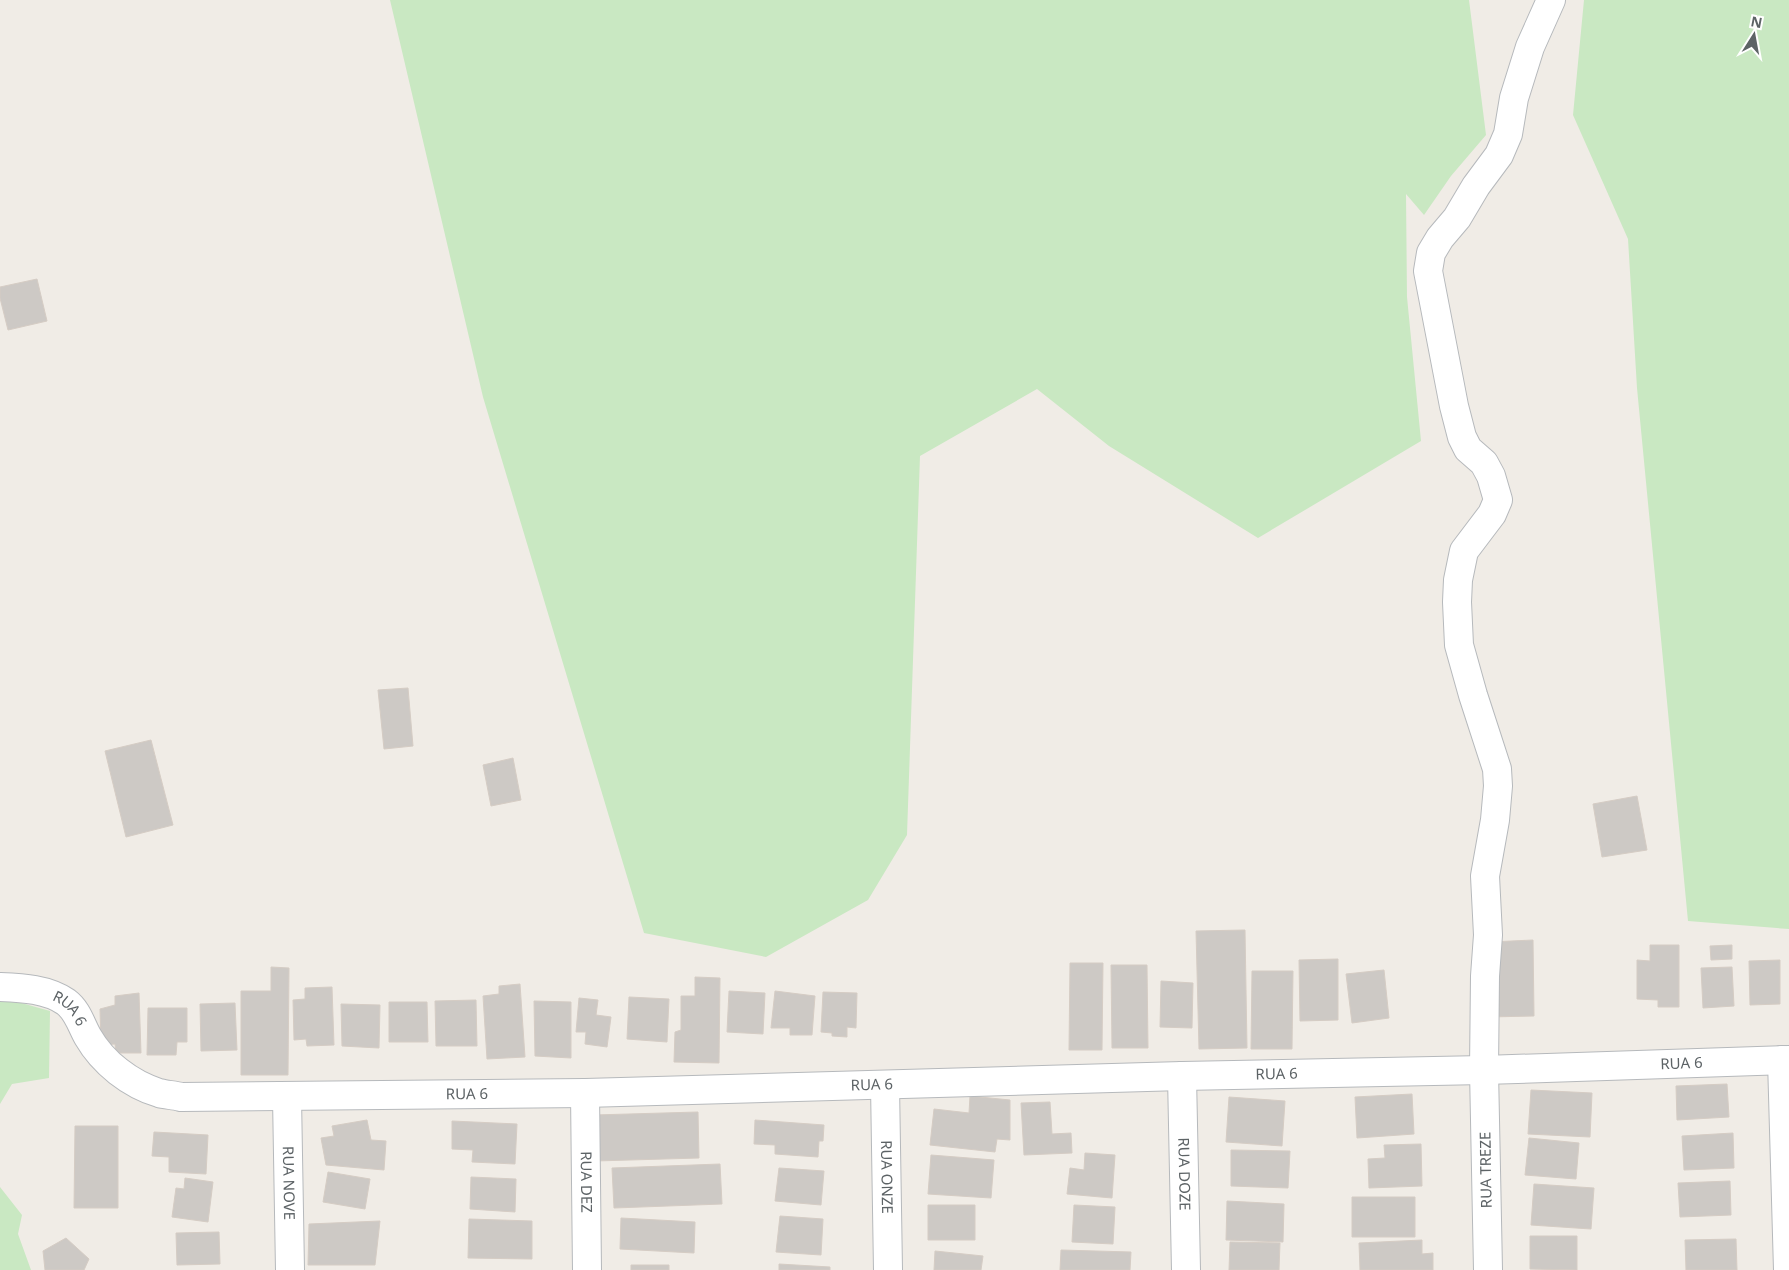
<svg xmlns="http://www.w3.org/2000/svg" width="1789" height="1270" viewBox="0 0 1789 1270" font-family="'Noto Sans',sans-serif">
	<rect width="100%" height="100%" fill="#f0ece6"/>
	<path fill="#c9e8c2" d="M390,0H1469L1486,135L1451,176L1424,215L1406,194L1407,297L1421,441L1258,538L1109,446L1037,389L920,456L907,835L868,900L766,957L644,933L483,397Z
		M1584,0H1789V929L1688,921L1637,388L1628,239L1573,115Z
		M0,997L50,1011L49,1078L12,1084L0,1104Z
		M0,1187L22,1215L18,1234L31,1270H0Z"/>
	<path fill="#cdc9c5" stroke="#d5ccc4" d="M37,279L47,321L8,330L0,298V287Z
		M408,688L413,746L384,749L378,690Z
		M151,740L173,825L126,837L105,751Z
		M513,758L521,800L491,806L483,765Z
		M1637,796L1647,850L1602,857L1593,804Z
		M1245,930L1247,1048L1199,1049L1196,931Z
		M1533,940L1534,1016L1488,1017L1490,942Z
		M1650,945H1679V1007H1658V1000L1637,999V960L1650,961Z
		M1732,945V959L1711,960L1710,946Z
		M1338,959V1020L1300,1021L1299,960Z
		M1780,960V1004L1750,1005L1749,961Z
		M1070,963H1103L1102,1050H1069Z
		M1111,965H1147L1148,1048H1112Z
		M271,967L289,968L288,1075H241V991H271Z
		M1732,967L1734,1006L1703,1008L1701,968Z
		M1384,970L1389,1018L1352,1023L1346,974Z
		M1252,971H1293L1292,1049H1251Z
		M695,977L720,978L719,1063L674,1062L675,1032L681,1030V996H695Z
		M1161,981L1193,983L1192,1028L1160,1027Z
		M520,984L525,1057L487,1059L483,996L499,994V986Z
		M332,987L334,1045L307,1046L306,1039L294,1040L293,1000L305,999V988Z
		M729,991L765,993L763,1034L727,1032Z
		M775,991L815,996L812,1035H790V1028H771Z
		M823,992L857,993L856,1028L847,1027V1037L832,1036V1033L821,1032Z
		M139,993L141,1053H116L115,1044L101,1045L100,1009L115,1005V996Z
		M629,997L669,999L667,1042L627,1039Z
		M579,998L598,1000L596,1015L611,1017L607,1047L585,1044L586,1032H576Z
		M476,1000L477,1046H436L435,1001Z
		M534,1001L571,1002V1058L535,1056Z
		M389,1002H427L428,1042H389Z
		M235,1003L237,1050L201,1051L200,1004Z
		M341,1004L380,1005L379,1048L342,1046Z
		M148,1008H187V1042H177L176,1055H147Z
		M1727,1084L1729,1117L1677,1120L1676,1086Z
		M1531,1090L1592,1093L1590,1137L1528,1134Z
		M1412,1094L1414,1134L1357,1138L1355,1097Z
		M970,1096L1010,1100V1140L997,1139L995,1152L930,1145L934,1109L969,1113Z
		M1229,1097L1285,1101L1282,1146L1226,1142Z
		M1050,1102L1052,1134L1071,1133L1072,1153L1024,1155L1021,1103Z
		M698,1112L699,1158L595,1161L594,1115Z
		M367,1120L371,1140L386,1141L384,1170L326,1165L321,1138L334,1136L332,1126Z
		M755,1120L824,1125L823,1141H819L818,1157L775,1154V1145L754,1144Z
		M452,1121L517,1124L515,1164L472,1162L473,1150L452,1149Z
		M75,1126H118V1208H74Z
		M154,1132L208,1135L206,1174L169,1172V1157L152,1156Z
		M1733,1133L1734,1168L1684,1170L1682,1136Z
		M1529,1138L1579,1143L1576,1179L1525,1175Z
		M1421,1144L1422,1186L1369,1188L1368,1159L1385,1158L1384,1145Z
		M1231,1150L1290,1151L1288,1188L1231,1186Z
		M1085,1153L1115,1155L1112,1198L1067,1194L1070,1168L1084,1170Z
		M931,1155L994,1160L991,1198L928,1194Z
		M720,1164L722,1204L614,1208L612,1168Z
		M779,1168L824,1171L821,1205L775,1201Z
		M328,1172L370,1179L365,1209L323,1202Z
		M471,1177L516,1179L515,1212L470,1209Z
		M185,1178L213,1182L208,1222L172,1217L176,1188L184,1189Z
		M1730,1181L1731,1215L1680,1217L1678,1183Z
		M1534,1184L1594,1188L1591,1229L1531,1225Z
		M1352,1197H1415V1237H1352Z
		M1227,1201L1284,1204L1283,1242L1226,1240Z
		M928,1205H975V1240H928Z
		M1074,1205L1115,1207L1113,1244L1072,1242Z
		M780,1216L823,1219L821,1255L776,1252Z
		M621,1218L695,1222L694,1253L620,1249Z
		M469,1219L532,1221V1259L468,1258Z
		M380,1221L375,1265H308L309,1224Z
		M219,1232L220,1264L177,1265L176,1233Z
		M1530,1236H1577V1270L1530,1269Z
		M66,1238L89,1259L84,1270H45L43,1251Z
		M1736,1239L1737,1270H1686L1685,1240Z
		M1422,1240V1254L1433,1253V1270H1360L1359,1243Z
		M1230,1242L1280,1243L1279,1270H1229Z
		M1061,1250L1131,1252L1130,1270H1060Z
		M935,1251L983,1256L981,1270H934Z
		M779,1264L830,1267V1270H779Z
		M631,1265H669V1270H631Z"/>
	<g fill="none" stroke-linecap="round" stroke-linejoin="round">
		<defs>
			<g id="minor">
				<path id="s1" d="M0,987C23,988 47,989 66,1002C78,1011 81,1025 88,1037C103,1063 130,1084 159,1093C166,1095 174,1095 181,1097L585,1093L1182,1076L1484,1070L1789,1060"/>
				<path d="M1782,1060L1788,1270"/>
				<path id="s2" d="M1182,1076L1186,1270"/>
				<path id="s3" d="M885,1085L888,1270"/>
				<path id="s4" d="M585,1093L587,1270"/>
				<path id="s5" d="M287,1097L290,1270"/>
				<path d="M1488,1270L1484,1070L1485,976L1488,935L1485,876L1495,820L1498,786L1497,769L1473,695L1459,645L1457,602L1458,580L1464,551L1492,514L1498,500L1491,476L1484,463L1468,449L1462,437L1454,406L1428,271L1431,253L1440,238L1457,218L1476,186L1499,155L1508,134L1514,98L1530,47L1551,0"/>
			</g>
		</defs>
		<use href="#minor" stroke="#b6b9bc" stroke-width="30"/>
		<use href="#minor" stroke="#fff" stroke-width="28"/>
	</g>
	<g text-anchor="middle" stroke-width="4" stroke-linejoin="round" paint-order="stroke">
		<g font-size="15" fill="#5d6366" stroke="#fff">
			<text dy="5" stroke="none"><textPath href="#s1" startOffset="76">RUA 6</textPath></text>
			<text dy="5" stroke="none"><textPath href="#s1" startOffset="1726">RUA 6</textPath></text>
			<text dy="5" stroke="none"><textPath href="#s1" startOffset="1321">RUA 6</textPath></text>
			<text dy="5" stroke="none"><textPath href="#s1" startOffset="916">RUA 6</textPath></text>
			<text dy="5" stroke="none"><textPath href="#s1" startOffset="511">RUA 6</textPath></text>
			<text transform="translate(1486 1170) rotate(-91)" y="5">RUA TREZE</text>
			<text dy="5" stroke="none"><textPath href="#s2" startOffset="98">RUA DOZE</textPath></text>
			<text dy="5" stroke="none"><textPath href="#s3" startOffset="92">RUA ONZE</textPath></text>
			<text dy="5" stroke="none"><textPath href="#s4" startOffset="89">RUA DEZ</textPath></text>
			<text dy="5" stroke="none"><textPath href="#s5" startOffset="86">RUA NOVE</textPath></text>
		</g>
	</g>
	<g transform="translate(1754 35) rotate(11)" stroke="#ffffff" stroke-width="4" paint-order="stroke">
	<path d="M0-4L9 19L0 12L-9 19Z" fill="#5d6366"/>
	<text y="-8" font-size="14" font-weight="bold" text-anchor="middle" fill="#5d6366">N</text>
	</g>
</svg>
